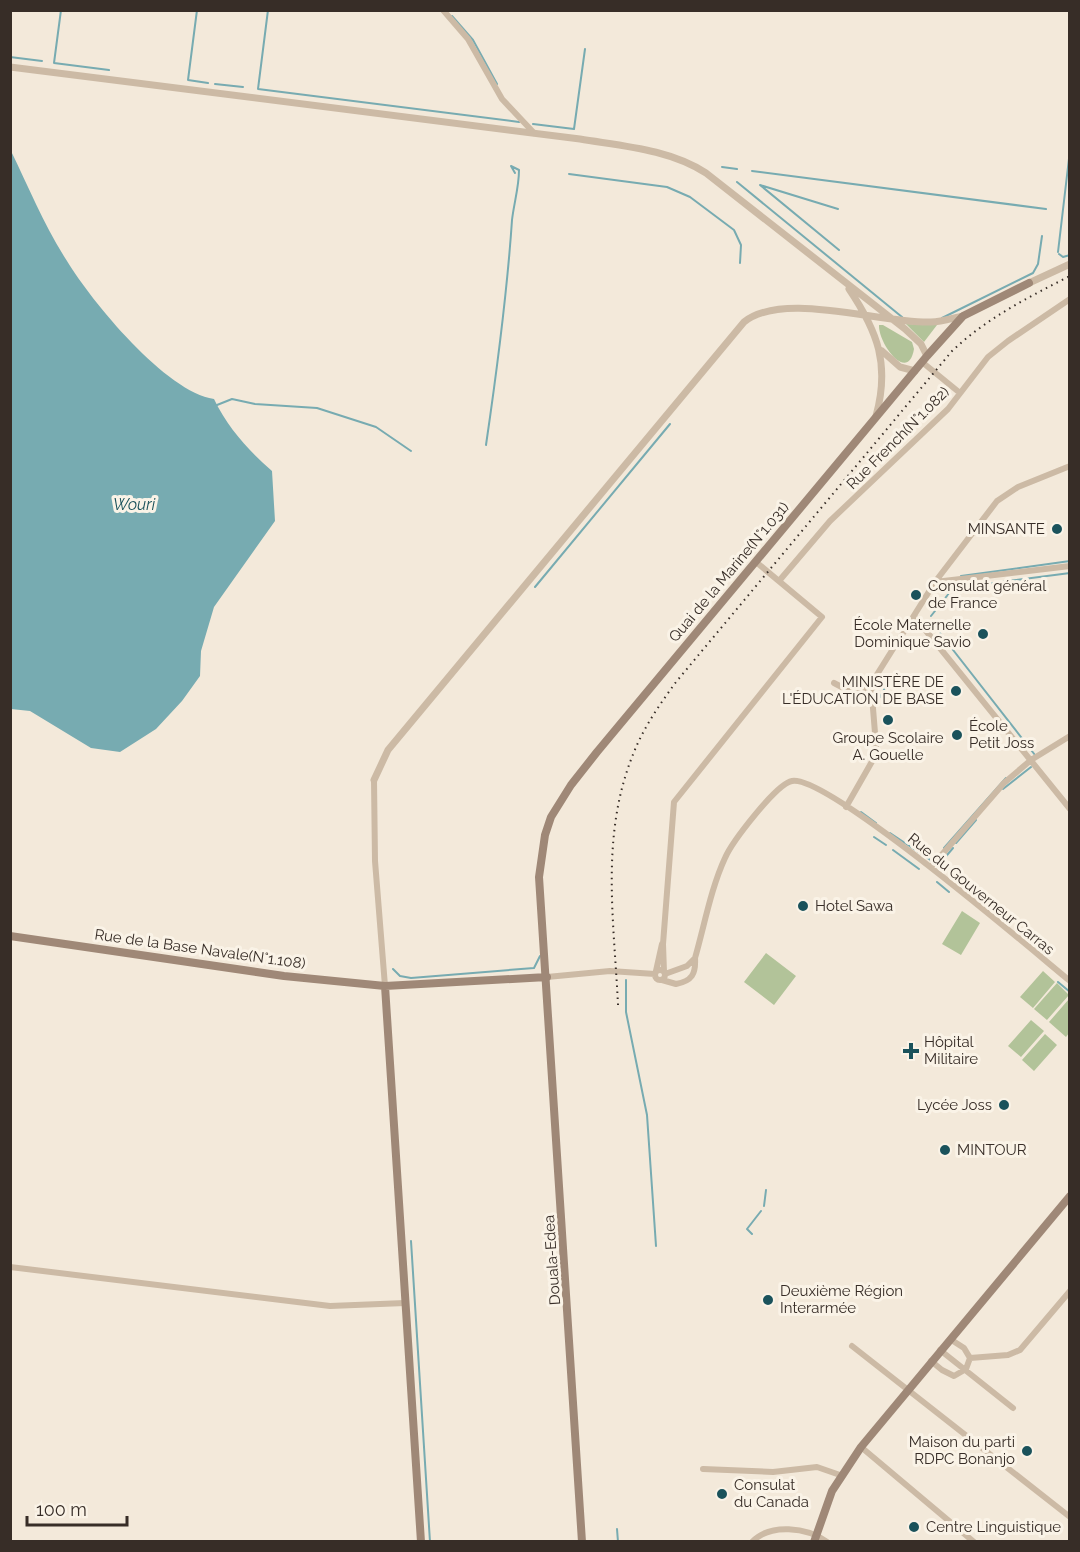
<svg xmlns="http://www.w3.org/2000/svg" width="1080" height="1552" viewBox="0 0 1080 1552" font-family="Raleway,sans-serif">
	<rect width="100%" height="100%" fill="#f3e9da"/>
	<path fill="#b2c399" d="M906,324L937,325L924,342Z
		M879,325H883L912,342L914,349C908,384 878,343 879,325Z
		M962,911L980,923L961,955L942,944Z
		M766,953L796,976L774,1005L744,982Z
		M1043,971L1055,982L1033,1008L1020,997Z
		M1057,983L1069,995L1047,1020L1034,1009Z
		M1069,999V1033L1066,1037L1049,1022Z
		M1031,1020L1044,1031L1021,1057L1008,1046Z
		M1045,1034L1057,1045L1034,1071L1022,1060Z"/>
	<path fill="#77abb1" d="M11,151C29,188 45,227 67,261C92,302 166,392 214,399C228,428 248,450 272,471L275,521L214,607L201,651L200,676L182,701L156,729L120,752L91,748L30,711L11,709Z"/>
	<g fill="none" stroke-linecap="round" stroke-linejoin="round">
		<path stroke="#77abb1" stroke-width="2" d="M61,10L54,63L109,70
			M197,10L188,80L208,83
			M268,10L258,89L519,122
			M470,10L471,11
			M452,16L473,40L497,84
			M10,57L42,61
			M215,84L243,87
			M533,124L574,129L585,49
			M722,167L737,169
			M752,171L1046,209
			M569,174L667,187L690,197L734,230L741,245L740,263
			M737,182L902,317
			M838,209L760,185L839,250
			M1058,252L1070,150
			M1059,254L1063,257L1070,255
			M942,318L1033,273L1038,264L1042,236
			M217,405L232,399L255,404L317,408L376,427L411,451
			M486,445C497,370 507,295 512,220C514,203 519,187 519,170L511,166L515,173
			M961,576L1070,561
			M535,587L670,424
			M931,616L950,592L955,588L1070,573
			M932,623L1035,755
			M880,697L893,674
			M1003,789L1031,767
			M861,812L876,823
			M890,833L932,861
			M874,837L886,845
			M956,843L976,820
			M944,848L1006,778
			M893,850L919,869
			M937,867L953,848
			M937,882L949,892
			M393,969L400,976L411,978L534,968L540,956
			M626,980V1012L647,1115L656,1246
			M1058,982L1070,992
			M764,1206L766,1190
			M752,1234L747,1229L761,1211
			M411,1241L430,1542
			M617,1529L618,1542"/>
		<path stroke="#ccbaa5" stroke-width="6" d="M443,10L468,39L502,99L534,133
			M922,362L960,393
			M779,581L830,521L948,409L988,357L1008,341L1070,299
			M935,582L1070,566
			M914,616L1070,809
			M834,683L855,694L863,692L871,684
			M374,780L375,861L385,986
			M846,807L874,758L876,745L871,684L935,582L997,501L1018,487L1070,466
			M932,866L1004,783L1031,760L1070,736
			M655 975a5 5 0 1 1 10 0a5 5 0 1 1-10 0Z
			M656,971L662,944
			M664,972L663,944L674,802L822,617L756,562
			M665,974L687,966L695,958
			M547,977L610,971L655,974
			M662,980L676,984C692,981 696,974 695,958C704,927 711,888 725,858C732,842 776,784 792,781C827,774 1032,950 1070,981
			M10,1267L330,1306L405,1303
			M852,1346L1070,1517
			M940,1350L1013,1408
			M970,1358L1008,1355L1020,1350L1070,1291
			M931,1361L942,1370L954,1376L966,1369L970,1358L964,1348L950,1339
			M861,1447L974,1542
			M703,1469L773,1472L817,1467L840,1475
			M752,1542C770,1523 807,1527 827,1542"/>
		<path stroke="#ccbaa5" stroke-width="7" d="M10,67L580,139C622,146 669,149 706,173L905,329L921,344L927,356
			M1029,283L1070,264
			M849,289C878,332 890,365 876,416
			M882,351L900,367L915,371
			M374,780L388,750L744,322C784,290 881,324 931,322C942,322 953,318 963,316"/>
		<path stroke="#9f8877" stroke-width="8" d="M10,936L284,976L385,986L547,977
			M385,986L421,1542
			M582,1542L539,877L545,835L551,817L571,785L597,752L927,356L963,316L1029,283
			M814,1542L832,1491L861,1447L1070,1196"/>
		<path stroke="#372d27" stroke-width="2" stroke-dasharray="1.5 4.5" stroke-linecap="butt" d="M618,1005C614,919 600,834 634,752C644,727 660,704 676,682L952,351C987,318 1027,298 1070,276"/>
	</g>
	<g fill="#1a525b" stroke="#faf3e7" stroke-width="2">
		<circle cx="1057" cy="529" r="6"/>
		<circle cx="916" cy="595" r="6"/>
		<circle cx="983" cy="634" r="6"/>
		<circle cx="956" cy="691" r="6"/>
		<circle cx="888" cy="720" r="6"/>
		<circle cx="957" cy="735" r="6"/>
		<circle cx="803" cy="906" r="6"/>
		<path d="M908 1042h6v6h6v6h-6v6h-6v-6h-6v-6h6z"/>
		<circle cx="1004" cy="1105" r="6"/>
		<circle cx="945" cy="1150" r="6"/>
		<circle cx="768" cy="1300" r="6"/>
		<circle cx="1027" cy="1451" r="6"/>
		<circle cx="722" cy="1494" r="6"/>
		<circle cx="914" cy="1527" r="6"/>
	</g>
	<g text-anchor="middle" stroke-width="6" stroke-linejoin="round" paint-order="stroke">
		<g font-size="15" fill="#372d27" stroke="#faf3e7">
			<text transform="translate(898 438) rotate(-45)" y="5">Rue French(N°1.082)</text>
			<text transform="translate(729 572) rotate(-50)" y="5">Quai de la Marine(N°1.031)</text>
			<text transform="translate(981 894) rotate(39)" y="5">Rue du Gouverneur Carras</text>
			<text transform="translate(200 949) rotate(8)" y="5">Rue de la Base Navale(N°1.108)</text>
			<text transform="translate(552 1260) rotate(-94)" y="5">Douala-Edea</text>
		</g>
		<g font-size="15" fill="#372d27" stroke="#faf3e7" text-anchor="start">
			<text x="1045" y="534" text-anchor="end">MINSANTE</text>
			<text x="928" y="591">Consulat général<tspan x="928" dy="17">de France</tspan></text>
			<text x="971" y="630" text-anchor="end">École Maternelle<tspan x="971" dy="17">Dominique Savio</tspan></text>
			<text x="944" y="687" text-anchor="end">MINISTÈRE DE<tspan x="944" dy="17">L'ÉDUCATION DE BASE</tspan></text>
			<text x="969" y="731">École<tspan x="969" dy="17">Petit Joss</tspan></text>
			<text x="888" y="743" text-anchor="middle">Groupe Scolaire<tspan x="888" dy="17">A. Gouelle</tspan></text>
			<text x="815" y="911">Hotel Sawa</text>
			<text x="924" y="1047">Hôpital<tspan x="924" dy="17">Militaire</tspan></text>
			<text x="992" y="1110" text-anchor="end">Lycée Joss</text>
			<text x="957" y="1155">MINTOUR</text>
			<text x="780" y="1296">Deuxième Région<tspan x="780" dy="17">Interarmée</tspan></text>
			<text x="1015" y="1447" text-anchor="end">Maison du parti<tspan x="1015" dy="17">RDPC Bonanjo</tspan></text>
			<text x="734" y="1490">Consulat<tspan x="734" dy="17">du Canada</tspan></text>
			<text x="926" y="1532">Centre Linguistique</text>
		</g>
		<g font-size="16" font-style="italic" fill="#1a525b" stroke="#faf3e7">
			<text x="134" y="510">Wouri</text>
		</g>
	</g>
	<rect width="1080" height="1552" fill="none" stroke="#372d27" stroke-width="24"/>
	<path d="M27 1516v9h100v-9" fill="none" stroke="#372d27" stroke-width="3"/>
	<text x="36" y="1516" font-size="18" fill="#372d27" stroke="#faf3e7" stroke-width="4.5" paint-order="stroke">100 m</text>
</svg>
